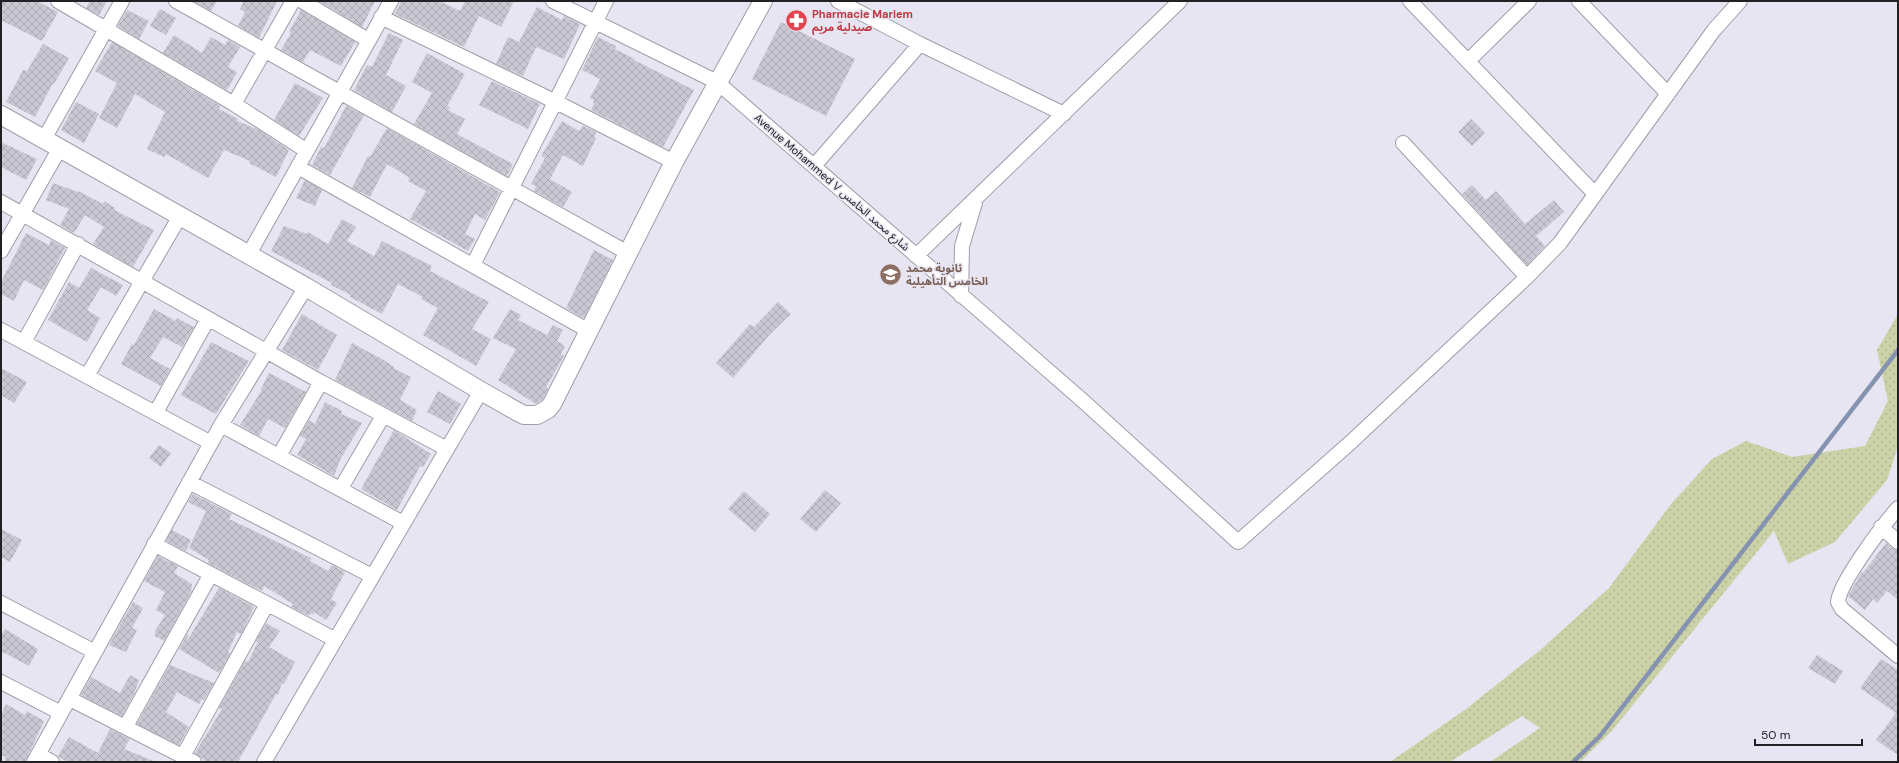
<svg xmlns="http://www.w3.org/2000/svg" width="1899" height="763" viewBox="0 0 1899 763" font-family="'DM Sans','Noto Sans Arabic',sans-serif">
	<defs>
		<pattern id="grass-dots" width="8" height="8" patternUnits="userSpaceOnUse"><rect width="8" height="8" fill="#ccd2a8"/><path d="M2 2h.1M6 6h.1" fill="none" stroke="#afb490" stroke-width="1.8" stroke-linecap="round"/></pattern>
		<pattern id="building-cross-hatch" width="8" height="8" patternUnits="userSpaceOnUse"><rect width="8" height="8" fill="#cac7d3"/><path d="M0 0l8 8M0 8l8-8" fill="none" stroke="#adabb5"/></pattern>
	</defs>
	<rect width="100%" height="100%" fill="#e7e5f1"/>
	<path fill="url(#grass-dots)" d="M1898,314V446L1887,480L1835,542L1788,564L1774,531L1611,732L1580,762H1490L1540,728L1522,716L1450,762H1390L1466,709L1539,651L1609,588L1671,504L1712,459L1746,441L1792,457L1865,446L1888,401L1877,350Z"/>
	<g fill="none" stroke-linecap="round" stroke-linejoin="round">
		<path stroke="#8593b1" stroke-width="4.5" d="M1573,762L1600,736L1898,350"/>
	</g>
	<path fill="url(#building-cross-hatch)" d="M1,1H37L58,12L42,41L1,20Z
		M90,1H107L99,15L86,8Z
		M193,1H217L211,11Z
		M244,1H277L259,38L238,26L245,12L240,9Z
		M319,1H375L362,27Z
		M401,1H439L460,11L465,1H514L501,27L479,16L464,47L395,14Z
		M537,7L562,20L564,16L580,24L564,59L536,47L523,76L496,64L508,37L519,42Z
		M160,9L176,18L166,35L150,26Z
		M127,10L149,21L139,39L118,26Z
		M301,10L355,42L341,66L310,50L303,62L281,50L291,33L289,32Z
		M781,22L855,59L826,116L752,79Z
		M389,33L403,40L386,75L406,86L392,112L354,90L367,65L372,67Z
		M174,35L202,53L211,37L225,45L228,40L240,47L228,67L237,72L227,90L163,53Z
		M598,37L616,46L615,49L635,59L634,60L694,90L663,147L591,110L594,104L593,103L594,100L590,98L600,79L582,70Z
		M112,42L220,106L219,109L238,119L237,121L259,130L289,150L276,177L249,163L250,161L224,150L208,178L166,154L164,157L147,149L165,112L135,94L117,128L99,118L117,83L95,71Z
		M43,44L69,58L54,84L53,83L35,117L6,102L23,70L27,71Z
		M427,53L465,74L447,106L450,107L448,110L465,119L457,134L513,164L507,176L414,124L432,93L412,82Z
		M492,81L540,104L528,129L479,105Z
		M295,83L323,98L299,136L274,120Z
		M76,102L99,114L84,143L61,130Z
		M346,106L364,115L330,175L312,165L321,147L324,148Z
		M1471,119L1485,133L1472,146L1458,132Z
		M562,121L579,131L583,126L596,132L594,137L596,138L583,166L563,155L550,179L572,192L563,207L534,191L536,186L531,184L545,158L541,156Z
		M387,128L500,192L485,220L475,214L465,234L475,239L468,251L410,219L426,191L408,181L410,178L387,164L370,197L352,188L368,156L370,157Z
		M1,142L37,159L26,180L1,167Z
		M305,180L322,190L315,206L296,198Z
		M53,183L78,192V191L103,204L104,201L115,208L114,210L154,230L133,267L93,244L104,227L85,215L74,233L60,225L69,209L46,200Z
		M1472,185L1486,200L1496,191L1525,224L1554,200L1564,212L1536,236L1545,246L1527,265L1462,194Z
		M342,219L356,227L347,241L374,256L382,241L432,266L430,271L489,302L472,329L491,339L476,366L423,335L438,308L421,299L423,297L398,284L382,314L350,297L351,295L331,285L332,283L271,251L284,226L307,234L308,232L328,244Z
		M26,233L49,245L51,240L65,248L43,290L24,280L14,301L1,294V282Z
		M594,250L613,260L584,318L566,308Z
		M91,268L123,285L116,296L101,287L87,310L100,318L87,342L48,320L69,282L79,288Z
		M778,302L791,314L771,333L733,378L716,363L750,324L754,327Z
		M154,309L176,321L177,318L194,327L182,347L163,337L150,358L170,369L161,386L121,364L132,344L134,345Z
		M510,309L521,315L518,320L547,335L553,325L563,330L557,341L565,346L561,354L564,356L546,387L548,389L543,399L536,404L498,380L516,349L493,338Z
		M302,314L337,335L318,370L282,350Z
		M211,342L249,361L216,414L181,395Z
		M352,343L382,359L394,367L393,368L411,377L400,400L417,410L412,421L335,380Z
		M1,368L27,382L14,403L1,395Z
		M269,373L306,392L285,428L268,419L259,436L240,425L262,390L261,389Z
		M438,391L461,404L450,424L427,412Z
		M325,402L342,411L341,414L362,423L340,460L334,476L297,455L306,439L300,436L309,420L315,424Z
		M394,430L431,454L423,467L420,466L397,510L361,489Z
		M159,445L171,453L161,467L149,458Z
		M825,490L841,503L816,532L800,519Z
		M744,491L770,514L755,532L728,509Z
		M193,494L232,514L229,519L311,558L310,561L328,571L332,565L345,572L331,599L337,603L326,620L314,612L313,615L311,613L309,616L291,607L293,604L264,586L262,591L208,563L209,560L189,548L206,511L188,502Z
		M1,529L22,540L10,562L1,557Z
		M172,530L191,540L186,551L166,541Z
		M1886,543L1893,549L1898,550V600L1887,591L1877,603L1873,599L1865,610L1848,596L1862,572L1863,573Z
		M158,556L178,566L174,573L192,584L191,592L164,641L155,636V631L165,615L156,610L165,592L144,581Z
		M219,588L254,607L241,634L237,632L228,652L230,654L219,673L179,649L188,633L187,641Z
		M133,602L143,608L132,628L137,630L126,652L109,645Z
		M266,623L280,631L269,647L295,662L284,684L282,683L278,695L276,694L238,762H207L195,753L222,709L219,708L245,661L248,662L258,642L256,641Z
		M5,629L38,649L29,666L1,651V636Z
		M1817,655L1843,671L1835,684L1808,668Z
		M1881,659L1898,670V755L1876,740L1896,713L1860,688Z
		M170,665L214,683L204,700L202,699L199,704L177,692L166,712L189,727L179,745L137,724Z
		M130,675L139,680L134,694L122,716L81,695L91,677L120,693Z
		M6,704L25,715L27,711L44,721L25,762H4L6,757L1,755V715Z
		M110,729L130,739L124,749L156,762H67L58,756L69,737L98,753Z"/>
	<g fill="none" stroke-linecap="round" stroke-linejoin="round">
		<defs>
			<path id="minor" d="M58,1L234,104L307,151
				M176,1L628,253
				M302,1L368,40
				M553,1L717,82L1082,400L1238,542L1351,442L1527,277L1560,243L1714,30L1740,1
				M838,1L920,44L1064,114
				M1410,1L1595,194
				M1579,1L1668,94
				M381,17L556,102L674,162
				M1468,61L1529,1
				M234,104L293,1
				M44,139L122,1
				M1403,143L1527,277
				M814,166L920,44
				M298,167L589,331
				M1,202L321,382L447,449
				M1,251L60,148
				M249,254L391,1
				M916,256L1180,1
				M473,265L606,1
				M961,296L962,246L975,203
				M1,330L211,443
				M24,342L78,244
				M87,376L180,216
				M156,412L208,319
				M221,425L403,523
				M279,456L321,382
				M189,482L372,576
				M341,488L383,416
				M1898,508C1884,524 1839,583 1838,602L1842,609L1898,656
				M1881,527L1898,542
				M154,544L334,639
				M1,603L95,652L221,425L306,287
				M1,682L61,713
				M70,699L194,762
				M126,726L211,574
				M38,754L52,762
				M183,756L267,604
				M34,762L95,652
				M264,762L481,391"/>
			<path id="tertiary" d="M1,115L306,287L481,391L518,412L524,415H537L548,409L552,404L674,162L763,1"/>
		</defs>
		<use href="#minor" stroke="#9f9da9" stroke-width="16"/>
		<use href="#tertiary" stroke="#9f9da9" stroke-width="20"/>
		<use href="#minor" stroke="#fff" stroke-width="14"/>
		<use href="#tertiary" stroke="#fff" stroke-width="18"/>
	</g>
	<defs>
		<symbol id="pharmacy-disc" viewBox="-11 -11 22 22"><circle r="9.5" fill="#e0444e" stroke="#e7e5f1"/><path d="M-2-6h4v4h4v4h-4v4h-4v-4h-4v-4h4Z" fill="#fff"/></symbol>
		<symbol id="university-disc" viewBox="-11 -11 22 22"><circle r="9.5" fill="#8d6e63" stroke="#e7e5f1"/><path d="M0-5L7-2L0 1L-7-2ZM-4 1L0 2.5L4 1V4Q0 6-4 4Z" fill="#fff"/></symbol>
	</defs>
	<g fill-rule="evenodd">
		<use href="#pharmacy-disc" x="784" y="8" width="25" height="25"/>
		<use href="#university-disc" x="878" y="262" width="25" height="25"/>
	</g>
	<g text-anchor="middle" stroke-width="3" stroke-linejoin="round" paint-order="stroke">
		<g font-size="11" font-weight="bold" fill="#be3a42" stroke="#e7e5f1" text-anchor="start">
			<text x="812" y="18">Pharmacie Mariem<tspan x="812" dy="13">صيدلية مريم</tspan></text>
		</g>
		<g font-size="11" fill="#212125" stroke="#e7e5f1">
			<text transform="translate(832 182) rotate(41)" y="4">Avenue Mohammed V شارع محمد الخامس</text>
		</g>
		<g font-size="11" font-weight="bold" fill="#785e54" stroke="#e7e5f1" text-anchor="start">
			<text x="906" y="272">ثانوية محمد<tspan x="906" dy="13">الخامس التأهيلية</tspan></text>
		</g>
	</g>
	<rect width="1899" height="763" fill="none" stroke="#212125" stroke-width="4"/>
	<path d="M1755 739v6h107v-6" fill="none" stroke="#212125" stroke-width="2"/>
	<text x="1761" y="739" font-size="12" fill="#212125" stroke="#e7e5f1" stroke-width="3" paint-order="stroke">50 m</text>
</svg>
